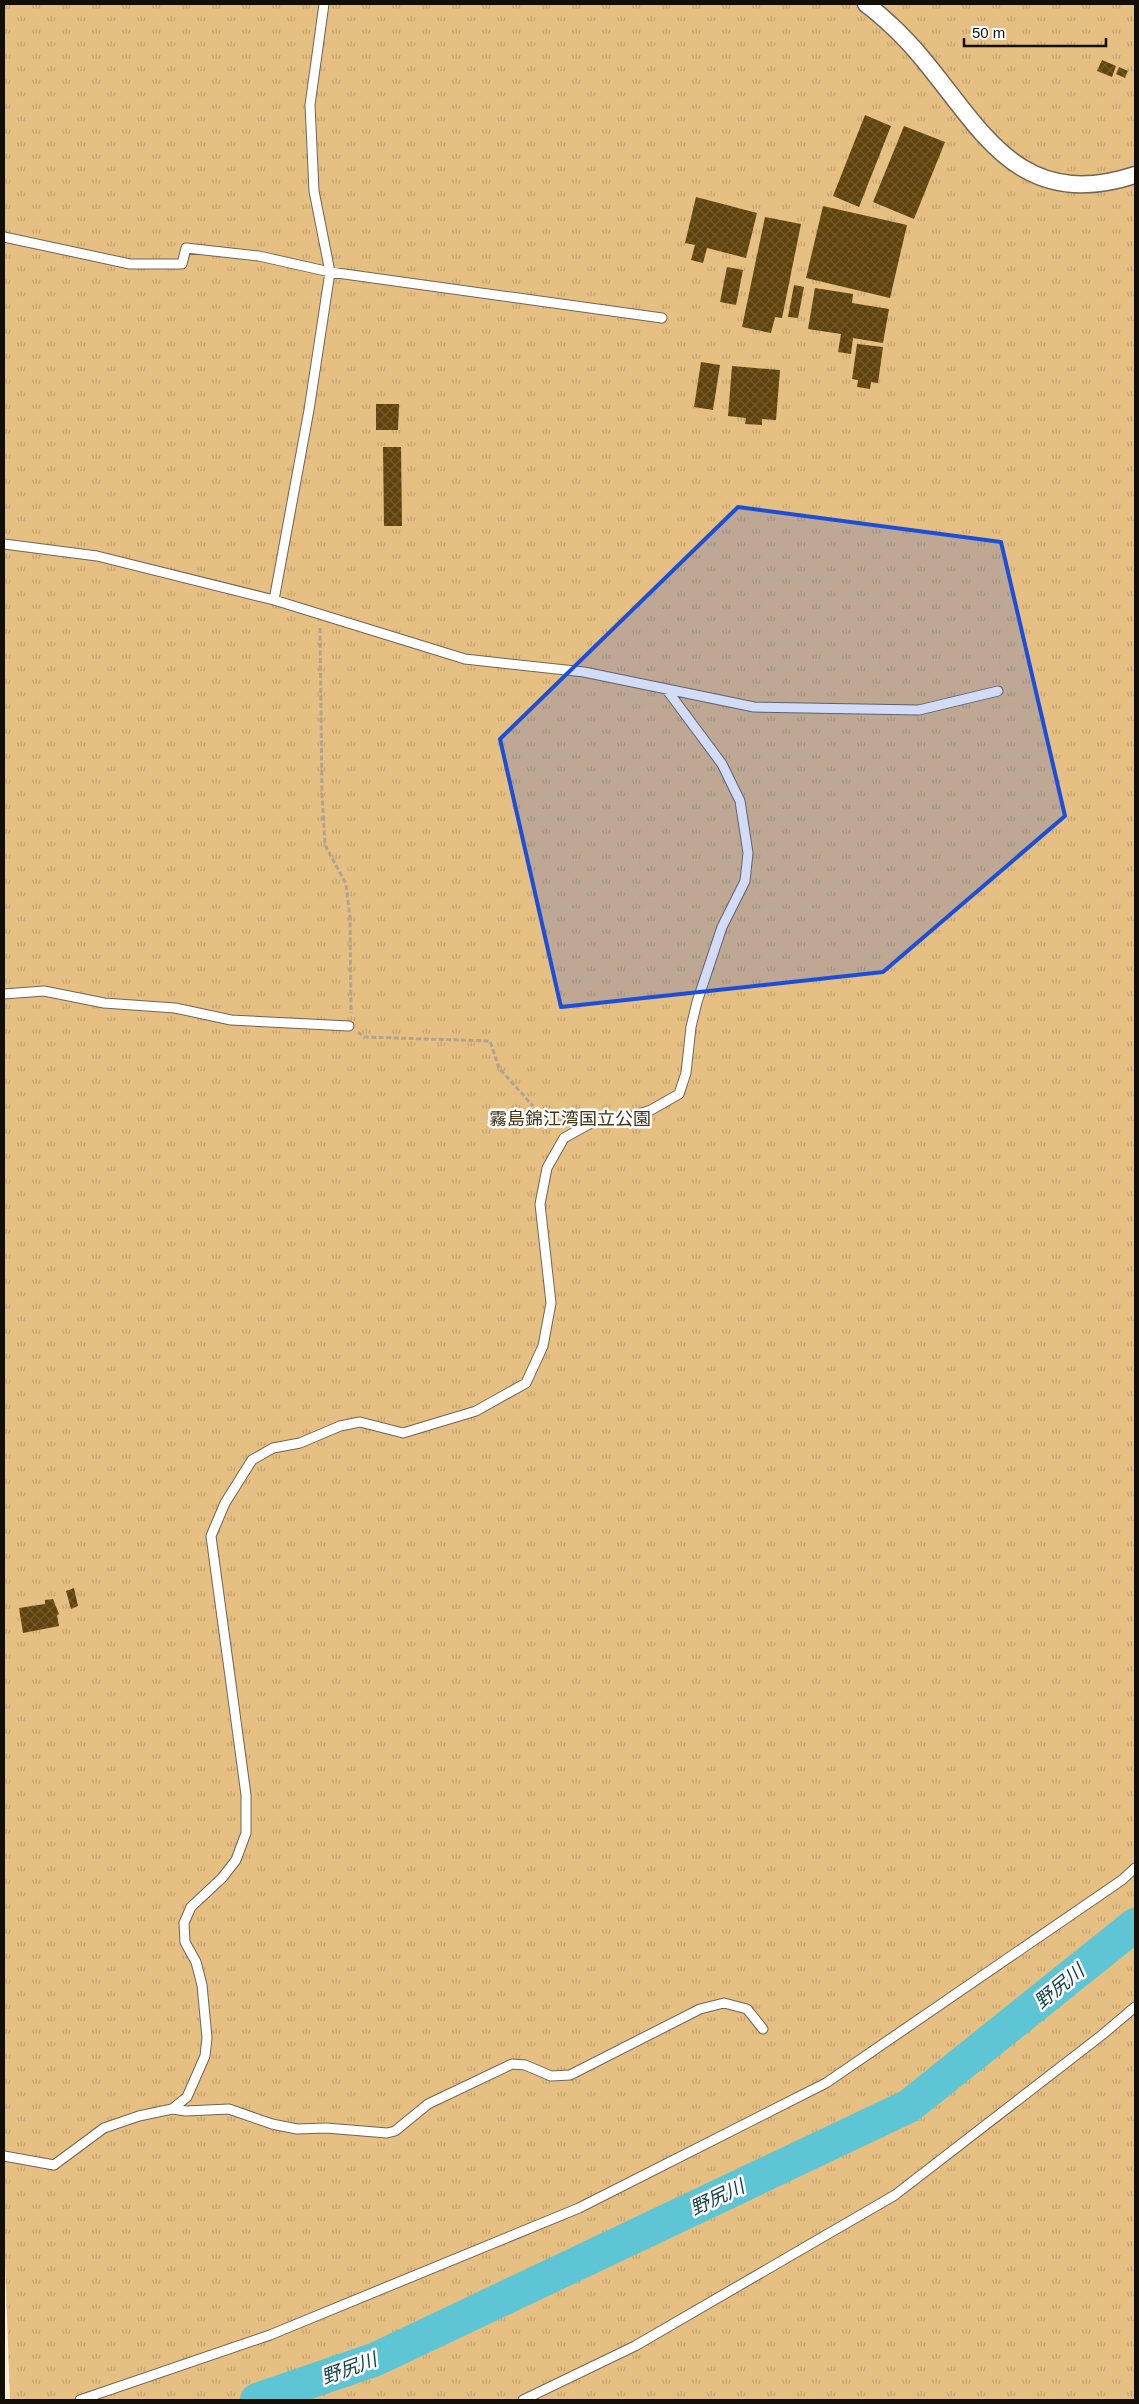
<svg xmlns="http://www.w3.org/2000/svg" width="1139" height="2404" viewBox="0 0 1139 2404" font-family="Helvetica,'Noto Sans JP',sans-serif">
	<defs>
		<pattern id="park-tufts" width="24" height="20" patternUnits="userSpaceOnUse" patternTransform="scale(1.25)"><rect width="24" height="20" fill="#e6bf82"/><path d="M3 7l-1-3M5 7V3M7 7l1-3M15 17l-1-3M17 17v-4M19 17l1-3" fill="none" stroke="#c4a36f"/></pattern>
		<pattern id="building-cross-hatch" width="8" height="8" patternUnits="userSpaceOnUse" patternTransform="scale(1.25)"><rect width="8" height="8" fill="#60430b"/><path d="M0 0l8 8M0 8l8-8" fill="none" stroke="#725a2d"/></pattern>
	</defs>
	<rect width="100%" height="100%" fill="#fdeed7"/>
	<path fill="url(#park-tufts)" d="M4,4H1135V2400H10L4,2234Z"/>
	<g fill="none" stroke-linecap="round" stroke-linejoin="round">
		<path stroke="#5ec5d5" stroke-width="34" d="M257,2400L376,2359L909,2106L1135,1925"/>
	</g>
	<path fill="url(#building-cross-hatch)" d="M1102,60L1116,66L1112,77L1097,71Z
		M1119,67L1128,71L1125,78L1116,74Z
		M865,115L891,126L859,207L833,196Z
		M904,126L945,142L914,219L873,202Z
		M696,197L757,213L746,258L707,248L703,263L691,260L695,245L685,243Z
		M823,206L907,225L890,298L806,278Z
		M765,217L801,224L782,318L775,317L771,333L742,327Z
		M727,267L743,270L736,305L720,302Z
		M794,285L804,287L798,318L788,317Z
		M815,288L853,294L852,303L889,309L883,343L853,338L851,354L838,352L841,334L808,329Z
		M857,344L883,347L878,383L871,382L870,389L857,387L858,380L852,379Z
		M701,362L720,365L713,410L694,407Z
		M732,366L780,370L776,420L762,419V425L745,424L746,418L728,416Z
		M376,404H399L398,430H376Z
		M383,447H401L402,526H384Z
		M74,1588L78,1606L71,1609L66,1591Z
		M53,1599L59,1614L57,1615L59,1626L23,1633L19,1608L45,1604V1600Z"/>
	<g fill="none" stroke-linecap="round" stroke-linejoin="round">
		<defs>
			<path id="service" d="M4,237L130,264H182L186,248L259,256L330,272L662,318
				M4,544L97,556L274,600L465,659L584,672L754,707L919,710L998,691
				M274,600L309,410L330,272L314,191L310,105L324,4
				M4,994L44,991L104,1003L175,1008L231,1020L349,1026
				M172,2109L187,2097L205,2056L207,2038L202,1985L196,1962L185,1942L184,1923L191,1907L222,1878L236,1860L246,1833V1795L211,1536L225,1503L252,1460L273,1448L300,1443L340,1426L360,1422L403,1433L476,1411L526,1383L543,1346L551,1303L540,1204L547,1168L564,1138L591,1123L621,1120L651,1110L679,1094L686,1073L691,1027L697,1002L722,927L745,881L748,853L740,801L722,764L667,690
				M4,2156L54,2165L104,2128L139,2116L172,2109L186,2111L229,2109L272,2124L297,2129L326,2128L387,2133L395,2131L428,2104L512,2064L525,2065L551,2076L570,2075L700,2009L724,2003L747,2009L763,2029
				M80,2400L270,2335L579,2208L826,2083L1122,1880L1135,1868
				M523,2400L635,2346L895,2195L1102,2035L1135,2007"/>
			<path id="minor" d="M866,4C875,10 883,18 892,26C972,100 1001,219 1135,175"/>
		</defs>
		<use href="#service" stroke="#726551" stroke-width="11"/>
		<use href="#minor" stroke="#726551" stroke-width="19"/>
		<path stroke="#afa492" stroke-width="3" stroke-dasharray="5 2.5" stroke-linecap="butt" d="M320,628L322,794L325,845L346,884L350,918L351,1013
			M358,1032L364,1037L490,1041L499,1068L533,1106"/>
		<use href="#service" stroke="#fff" stroke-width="9"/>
		<use href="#minor" stroke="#fff" stroke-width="16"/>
	</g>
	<path fill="#1d4ed8" fill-opacity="0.2" stroke="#1d4ed8" stroke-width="4" stroke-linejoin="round" d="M738,507L1001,542L1065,816L883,972L561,1007L500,739Z"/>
	<g text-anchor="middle" stroke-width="5" stroke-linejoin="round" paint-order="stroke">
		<g font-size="18" fill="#433214" stroke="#fefefe">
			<text x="570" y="1125">霧島錦江湾国立公園</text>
		</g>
		<g font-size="19" font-style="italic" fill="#134349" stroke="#fefefe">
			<text transform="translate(1059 1986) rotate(-39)" y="7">野尻川</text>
			<text transform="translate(717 2197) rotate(-25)" y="7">野尻川</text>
			<text transform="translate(349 2368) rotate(-20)" y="7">野尻川</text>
		</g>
	</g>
	<rect width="1139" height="2404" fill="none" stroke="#130e06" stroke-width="10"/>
	<path d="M964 38v8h142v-8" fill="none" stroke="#130e06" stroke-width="2.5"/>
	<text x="972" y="38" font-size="15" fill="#130e06" stroke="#fefefe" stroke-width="4" paint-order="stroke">50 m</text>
</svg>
